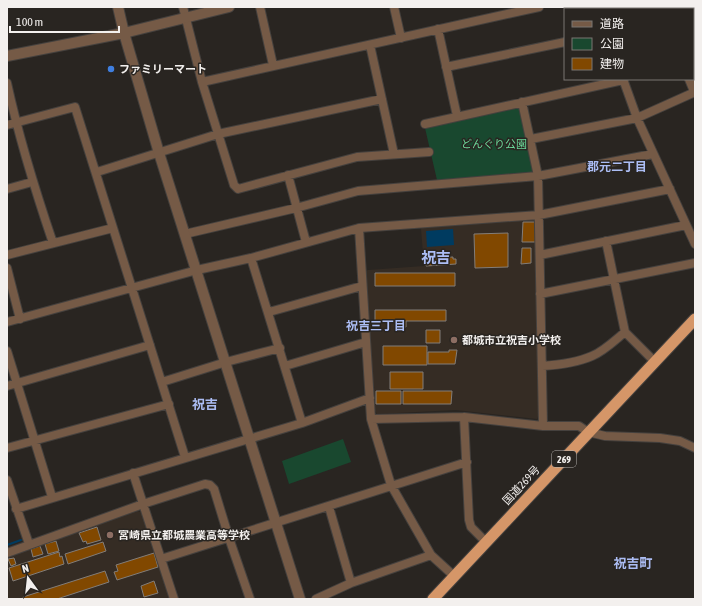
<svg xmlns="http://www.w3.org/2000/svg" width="702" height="606" viewBox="0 0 702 606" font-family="'Asap Condensed','Noto Sans JP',sans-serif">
	<rect width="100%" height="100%" fill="#292521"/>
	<path fill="#352c24" d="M534,218L537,221L540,412L537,419L456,410L377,414L374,409L365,271L368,270L424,266L421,229L423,226Z
		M138,511L142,513L170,599H7V557Z"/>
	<path fill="#19482f" d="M518,107L521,110L534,167L533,172L437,180L425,128Z
		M343,439L351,462L289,484L282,461Z"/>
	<path fill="#003b60" d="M453,229L454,245L427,247L426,231Z"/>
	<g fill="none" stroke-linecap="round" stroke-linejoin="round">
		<path stroke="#003b60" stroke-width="2" d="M7,545L21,540"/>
	</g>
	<path fill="#814800" stroke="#827d79" d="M523,222H536V242H522Z
		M508,233V267L475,268L474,234Z
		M522,248H531V263L521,264Z
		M453,257V259H456V264L426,266V260H433V258Z
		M375,273H455V286H375Z
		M375,310H446V321H406V327H398V321H375Z
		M426,330H440V343H426Z
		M383,346H427V365H383Z
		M449,350H457L455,364H428V352H449Z
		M390,372H423V389H390Z
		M376,391H401V404H376Z
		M403,391H452L451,404H403Z
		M97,527L101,540L87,544L86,541L83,542L79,533Z
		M56,541L59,551L48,554L45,544Z
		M103,542L106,551L68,564L65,554Z
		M40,546L43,554L33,557L31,549Z
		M59,552L60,557L62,556L64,564L13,581L9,568Z
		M154,553L158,567L117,580L114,572L118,571L116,565Z
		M14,558L16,564L11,566L8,559Z
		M105,571L109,582L57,599H24L23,597Z
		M154,581L158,593L144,597L141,586Z"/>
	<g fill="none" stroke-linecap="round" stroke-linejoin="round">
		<defs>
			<path id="minor" d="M183,7L202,82L234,185L238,189L357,157L429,152
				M260,7L273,65
				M394,7L401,38
				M606,7V9
				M438,29L457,116
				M370,45L394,154
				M446,67L565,42
				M623,79L637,118L695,244
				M202,82L539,7
				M7,83C19,138 35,190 53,243
				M522,102L538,176L543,426
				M425,124L623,80
				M7,125L75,107L185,457
				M531,139L637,118L695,92
				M97,172L218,134L382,99
				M288,175L306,242
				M7,189L32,182
				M359,228L371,419L391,485L431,555L454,576
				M185,234L296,208L358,191L538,176L653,154
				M7,255L113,228
				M540,255L686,225
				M251,258L302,423
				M7,268L20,319
				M540,294L695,263
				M269,312L362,286
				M7,322L197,270L251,258L359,228L539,215L670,189
				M625,332L655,362
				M7,351L52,497
				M285,366L366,342
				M542,366C558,365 576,363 592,356C604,351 614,341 625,332L606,241
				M162,382L226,362L280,348
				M7,386L150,345
				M464,417L469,520L471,527L486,542
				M371,419L464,417L543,426H579L588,432L605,436L660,438L680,441L695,448
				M7,448L169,404
				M133,473L174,599
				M7,480L29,544
				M329,507L351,583
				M16,509L302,423L370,398
				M7,553L143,504L205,484L210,485L214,489L229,538L250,599
				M161,559L467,462
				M316,599L351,583L431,555"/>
			<path id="tertiary" d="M118,7L124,33L159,153L300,599
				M667,7L668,9
				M7,56L124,33L229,7
				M690,79L695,91"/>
			<path id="trunk" d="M433,599L695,319"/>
		</defs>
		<use href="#minor" stroke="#45413e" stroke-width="10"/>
		<use href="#tertiary" stroke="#45413e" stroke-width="12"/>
		<use href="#trunk" stroke="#45413e" stroke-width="13"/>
		<use href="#minor" stroke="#755a46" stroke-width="8"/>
		<use href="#tertiary" stroke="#755a46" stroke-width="10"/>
		<use href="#trunk" stroke="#d59668" stroke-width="11"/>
	</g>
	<circle fill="#3f7fe0" stroke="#292521" stroke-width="1.5" cx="111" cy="69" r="4"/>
	<g fill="#8d6e63" stroke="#292521" stroke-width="1.5">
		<circle cx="454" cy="340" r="4"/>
		<circle cx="110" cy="535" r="4"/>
	</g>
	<g text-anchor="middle" stroke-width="3" stroke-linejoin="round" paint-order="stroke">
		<rect fill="#292521" stroke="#b6b3b0" stroke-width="1" x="552" y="451" width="24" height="16" rx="3"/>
		<g font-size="10" font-weight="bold" fill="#f3f0ee">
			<text x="564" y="463">269</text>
		</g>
		<g font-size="11" font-weight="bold" fill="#f3f0ee" stroke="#292521" text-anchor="start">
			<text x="119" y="73">ファミリーマート</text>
			<text x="462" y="344">都城市立祝吉小学校</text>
			<text x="118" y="539">宮崎県立都城農業高等学校</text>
		</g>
		<g font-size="11" fill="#6bd89a" stroke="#292521">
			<text x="494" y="148">どんぐり公園</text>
		</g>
		<g font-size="11" fill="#f3f0ee" stroke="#292521">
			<text transform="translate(521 485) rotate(-47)" y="4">国道269号</text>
		</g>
		<g font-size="12" font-weight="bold" fill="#acbdf4" stroke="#292521">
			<text x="617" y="171">郡元二丁目</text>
			<text x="376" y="330">祝吉三丁目</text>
		</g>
		<g font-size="13" font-weight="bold" fill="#acbdf4" stroke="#292521">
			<text x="205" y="409">祝吉</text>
			<text x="633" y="568">祝吉町</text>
		</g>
		<g font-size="15" font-weight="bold" fill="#acbdf4" stroke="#292521">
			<text x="436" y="263">祝吉</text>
		</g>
	</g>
	<rect width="702" height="606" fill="none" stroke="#f3f0ee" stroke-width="16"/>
	<rect x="564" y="8" width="130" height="72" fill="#292521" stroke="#7a7673"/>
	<rect x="572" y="21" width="20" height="6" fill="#755a46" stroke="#7a7673"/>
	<text x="600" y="28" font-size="12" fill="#f3f0ee">道路</text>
	<rect x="572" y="38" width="20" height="12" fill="#19482f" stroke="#7a7673"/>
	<text x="600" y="48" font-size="12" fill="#f3f0ee">公園</text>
	<rect x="572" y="58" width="20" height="12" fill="#814800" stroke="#7a7673"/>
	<text x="600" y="68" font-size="12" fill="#f3f0ee">建物</text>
	<g transform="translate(28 578) rotate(345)" stroke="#292521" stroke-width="3" paint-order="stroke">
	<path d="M0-3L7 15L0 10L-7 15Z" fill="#f3f0ee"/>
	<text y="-6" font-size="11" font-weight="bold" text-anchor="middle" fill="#f3f0ee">N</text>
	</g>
	<path d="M10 26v6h109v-6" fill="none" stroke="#f3f0ee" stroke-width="2"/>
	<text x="16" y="26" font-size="12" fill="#f3f0ee" stroke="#292521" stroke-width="3" paint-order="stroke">100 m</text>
</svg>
